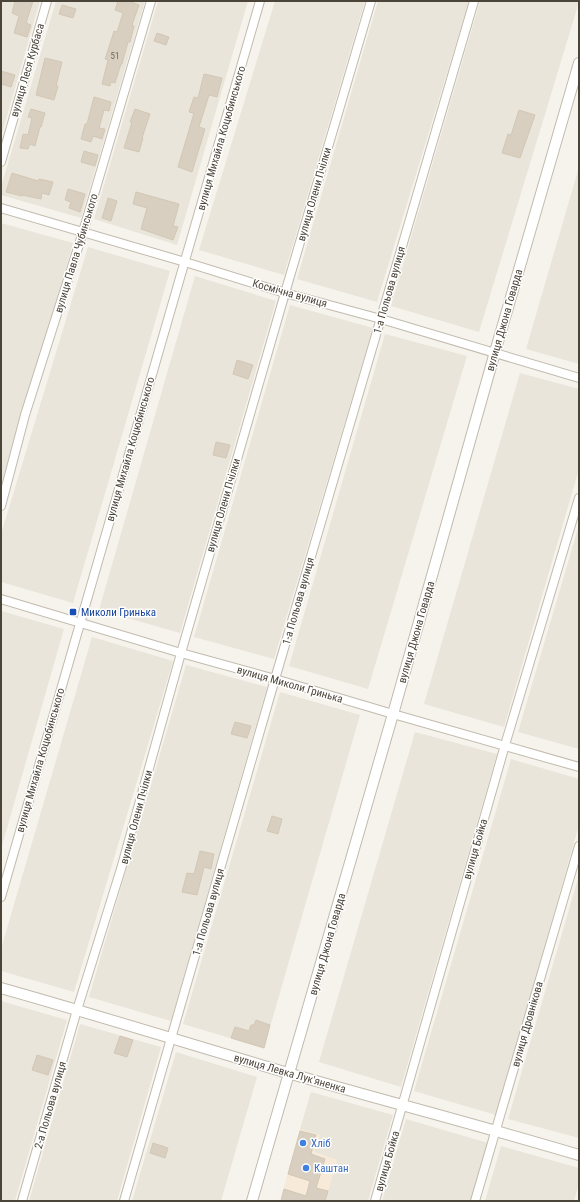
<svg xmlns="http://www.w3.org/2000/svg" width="580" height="1202" viewBox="0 0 580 1202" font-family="'Roboto Condensed',sans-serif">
	<rect width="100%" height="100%" fill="#f6f3ec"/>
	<path fill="#eae5da" d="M1,1H40L1,137Z
		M56,1H145L81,218L1,195V187Z
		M158,1H248L177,245L94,219Z
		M275,1H365L284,275L199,250Z
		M378,1H469L377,302L297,279Z
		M480,1H579V2L479,332L391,306Z
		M579,167V364L526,349Z
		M1,223L73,243L1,492Z
		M88,247L170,271L73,603L1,582V534Z
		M195,276L276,301L180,633L99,610Z
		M290,305L373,328L274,659L194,637Z
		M385,334L467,356L368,689L289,666Z
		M520,373L579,389V469L504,727L424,704Z
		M579,525V749L518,732Z
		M1,611L64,629L1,849Z
		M92,637L173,661L74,992L1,971V949Z
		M186,665L267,687L171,1021L89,997Z
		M280,692L360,715L264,1048L183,1024Z
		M415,732L497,754L401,1087L319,1062Z
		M511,759L579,779V825L496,1115L414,1091Z
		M579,875V1138L508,1119Z
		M1,1001L67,1020L15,1201H1Z
		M80,1024L161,1047L117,1201H29Z
		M176,1052L257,1077L221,1201H132Z
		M311,1092L393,1115L368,1201H325L337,1160L314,1152L300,1129Z
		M406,1119L488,1143L471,1201H382Z
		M501,1146L579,1168V1184L574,1201H485Z"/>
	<path fill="#f7ead8" d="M300,1129L320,1135L314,1152L337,1160L325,1201H280Z"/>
	<path fill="#d8cfc1" stroke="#d3c7b4" d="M15,1H33L26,23L31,25L27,37L14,33L19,16L12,13Z
		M118,1H129L139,5L132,25L134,26L130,42H128L122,64H121L115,83L111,82L110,86L102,84L108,60L105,59L109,47L114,31L117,32L123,13L115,10Z
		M62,5L76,9L73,18L59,14Z
		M157,33L169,37L166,45L154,41Z
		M45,58L62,62L56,86H58L54,100L36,95Z
		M1,71L15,75L11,87L1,84Z
		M204,74L222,78L217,97L209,95L199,127L205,129L192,172L178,167L194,113L189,112L194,97L198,98Z
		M94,97L111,102L109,111L104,110L99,128L105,129L102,139L93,136L91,142L81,139L85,124H87Z
		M31,109L45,113L41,127H40L35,146L30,144L28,149L20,148L23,134L28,135L32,118L28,117Z
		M135,109L150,114L142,138H143L139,152L124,148L132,122H130Z
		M519,110L535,115L520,158L502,153L508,134L511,135Z
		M84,151L98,155L95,166L81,162Z
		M12,173L38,181L39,179L53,182L49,195L42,193L41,199L22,195V196L6,192Z
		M68,189L85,194L80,212L69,208L71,202L65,200Z
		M136,192L179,204L173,226L178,227L173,240L141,229L147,208L133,204Z
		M108,198L117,201L111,221L102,218Z
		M237,360L253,365L248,379L233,374Z
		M216,442L230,445L226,458L213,455Z
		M235,722L251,726L247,738L231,734Z
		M272,816L282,819L278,834L267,831Z
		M200,851L214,854L211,869L204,867L197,895L182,892L187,873L194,874Z
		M256,1020L270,1025L264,1048L231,1038L235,1027L249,1031L251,1025H254Z
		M120,1036L133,1040L127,1057L114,1053Z
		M37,1055L53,1060L48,1075L32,1070Z
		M300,1131L316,1135L311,1154L325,1159L316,1188L328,1191L325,1201H281L284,1189L306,1196L310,1181L288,1174Z
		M153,1143L168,1148L165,1158L150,1153Z"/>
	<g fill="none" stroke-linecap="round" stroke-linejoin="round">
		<defs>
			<path id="minor" d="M1,162L47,1
				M1,208L185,262L285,293L381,319L579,378
				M1,506L25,415L83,232L151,1
				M1,599L181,653L275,679L393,714L579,767
				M1,897L260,1
				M22,1201L77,1010L121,869L181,653L285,293L371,1
				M124,1201L275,679L474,1
				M375,1201L505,745L579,498
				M475,1201L579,846"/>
			<path id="tertiary" d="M1,988C97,1015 192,1045 288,1073C385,1101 482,1126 579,1155
				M252,1201L393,714L495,352L579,63"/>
		</defs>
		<use href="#minor" stroke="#c2bbae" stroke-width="10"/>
		<use href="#tertiary" stroke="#c2bbae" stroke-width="12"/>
		<use href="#minor" stroke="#fff" stroke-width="8"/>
		<use href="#tertiary" stroke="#fff" stroke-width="10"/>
	</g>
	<rect fill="#1a4fb4" stroke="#fff" stroke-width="1.5" x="69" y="608" width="8" height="8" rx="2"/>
	<g fill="#3f7fe0" stroke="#fff" stroke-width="1.5">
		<circle cx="303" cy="1143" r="4"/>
		<circle cx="306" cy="1168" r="4"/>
	</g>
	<g text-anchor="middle" stroke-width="3" stroke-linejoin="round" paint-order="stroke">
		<g font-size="9" fill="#6e675b">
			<text x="115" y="59">51</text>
		</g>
		<g font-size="11" fill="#4b4439" stroke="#fff">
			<text transform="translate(27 70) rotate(-74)" y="4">вулиця Леся Курбаса</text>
			<text transform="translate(221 138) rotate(-74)" y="4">вулиця Михайла Коцюбинського</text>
			<text transform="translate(314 194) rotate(-74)" y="4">вулиця Олени Пчілки</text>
			<text transform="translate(76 253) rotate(-73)" y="4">вулиця Павла Чубинського</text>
			<text transform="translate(389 290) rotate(-74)" y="4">1-а Польова вулиця</text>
			<text transform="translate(290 293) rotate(16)" y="4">Космічна вулиця</text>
			<text transform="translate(504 320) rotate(-74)" y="4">вулиця Джона Говарда</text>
			<text transform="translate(130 449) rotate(-74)" y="4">вулиця Михайла Коцюбинського</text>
			<text transform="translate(223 505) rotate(-74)" y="4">вулиця Олени Пчілки</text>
			<text transform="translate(298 601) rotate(-74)" y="4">1-а Польова вулиця</text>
			<text transform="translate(416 632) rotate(-74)" y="4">вулиця Джона Говарда</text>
			<text transform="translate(290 684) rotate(16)" y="4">вулиця Миколи Гринька</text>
			<text transform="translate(40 760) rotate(-74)" y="4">вулиця Михайла Коцюбинського</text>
			<text transform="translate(136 817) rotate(-75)" y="4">вулиця Олени Пчілки</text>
			<text transform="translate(475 849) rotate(-74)" y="4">вулиця Бойка</text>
			<text transform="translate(208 912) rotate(-74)" y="4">1-а Польова вулиця</text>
			<text transform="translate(327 944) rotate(-74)" y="4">вулиця Джона Говарда</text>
			<text transform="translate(527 1024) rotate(-74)" y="4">вулиця Дровнікова</text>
			<text transform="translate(290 1073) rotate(16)" y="4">вулиця Левка Лук'яненка</text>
			<text transform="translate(50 1105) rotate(-74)" y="4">2-а Польова вулиця</text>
			<text transform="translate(387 1161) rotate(-74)" y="4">вулиця Бойка</text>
		</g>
		<g font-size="11" fill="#164399" stroke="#fff" text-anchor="start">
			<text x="81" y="616">Миколи Гринька</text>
		</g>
		<g font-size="11" fill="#366cbe" stroke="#fff" text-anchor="start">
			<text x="311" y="1147">Хліб</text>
			<text x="314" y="1172">Каштан</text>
		</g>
	</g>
	<rect width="580" height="1202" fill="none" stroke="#4b4439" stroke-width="4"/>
</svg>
